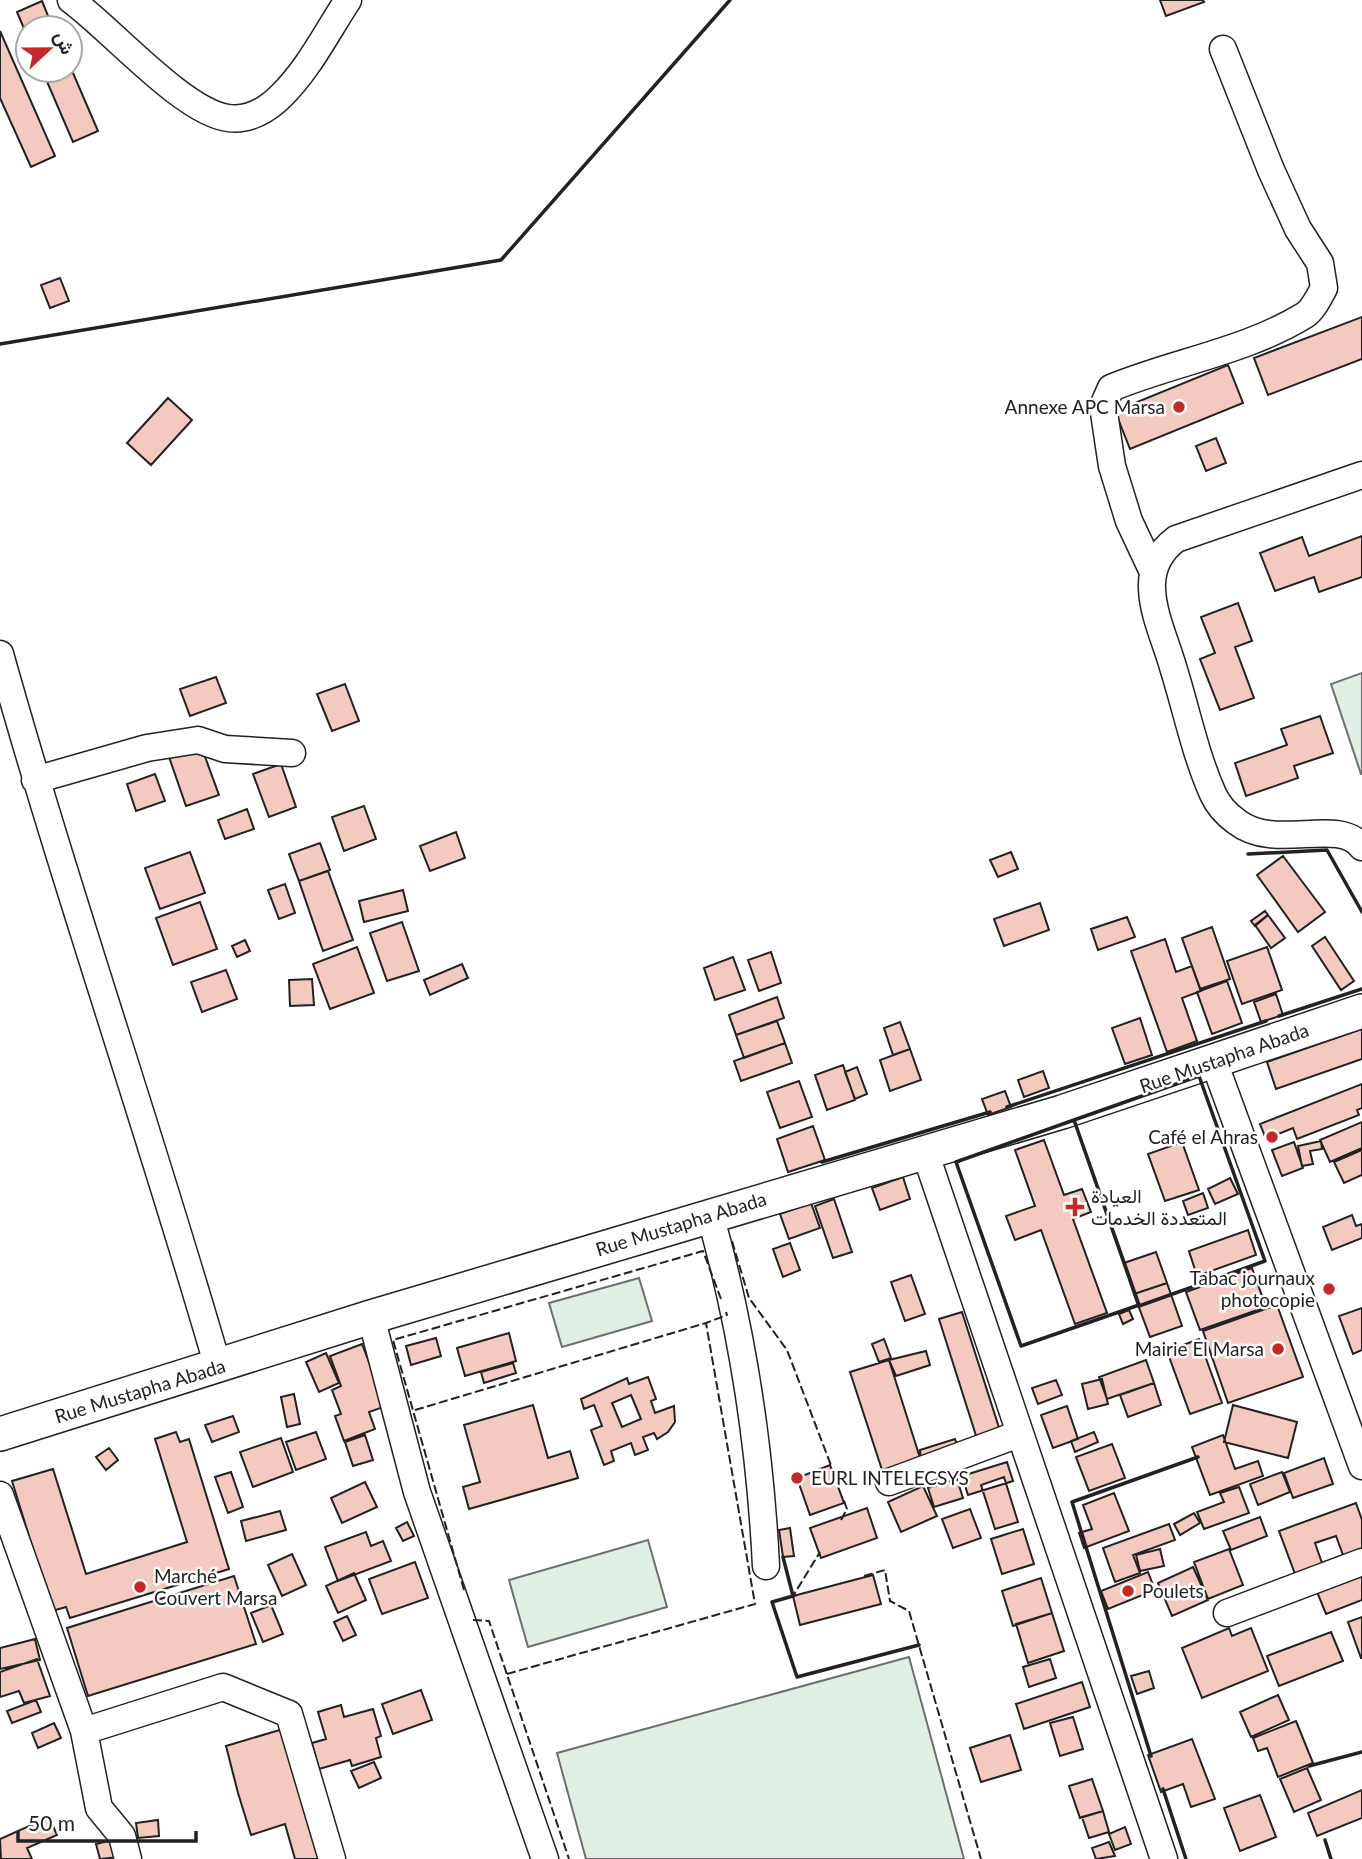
<svg xmlns="http://www.w3.org/2000/svg" width="1362" height="1859" viewBox="0 0 1362 1859" font-family="Lato,Vazirmatn,sans-serif">
	<rect width="100%" height="100%" fill="#fff"/>
	<path fill="#e0efe3" stroke="#6f6f6f" stroke-width="2" d="M1362,673V774H1361L1331,684Z
		M639,1278L652,1321L562,1347L549,1303Z
		M648,1540L667,1607L528,1647L509,1580Z
		M909,1657L964,1859H586L557,1753Z"/>
	<path fill="#f3c9c0" stroke="#222" stroke-width="2" fill-rule="evenodd" d="M1160,0H1203L1204,2L1166,16Z
		M42,1L53,28H28V38L17,12Z
		M0,31L55,156L31,167L0,98Z
		M70,66L98,131L73,142L42,70H70Z
		M60,278L69,301L50,308L41,285Z
		M1362,317V359L1268,395L1254,358Z
		M1228,365L1243,403L1130,449L1115,411Z
		M168,398L192,420L151,465L127,443Z
		M1216,438L1226,463L1206,471L1196,446Z
		M1362,536V577L1319,592L1314,577L1275,591L1260,553L1302,537L1309,556Z
		M1238,603L1252,641L1235,647L1254,698L1220,710L1200,659L1215,653L1201,617Z
		M216,677L226,703L190,716L180,689Z
		M345,684L359,721L332,731L317,694Z
		M1320,716L1333,753L1294,766L1298,778L1246,796L1235,763L1287,745L1281,729Z
		M200,743L219,795L186,806L168,754Z
		M281,764L296,807L269,817L253,774Z
		M155,774L165,801L136,811L127,784Z
		M364,806L376,839L344,851L332,817Z
		M247,809L254,829L225,839L218,820Z
		M456,832L465,858L430,871L420,846Z
		M320,843L330,870L299,881L289,854Z
		M190,852L205,893L160,909L145,868Z
		M1011,852L1018,869L998,877L990,860Z
		M1283,856L1325,912L1298,932L1257,875Z
		M328,871L353,940L323,951L299,881Z
		M285,884L295,913L279,919L268,890Z
		M403,890L408,911L364,922L359,901Z
		M200,902L217,949L173,965L156,918Z
		M1040,903L1049,930L1004,946L994,919Z
		M1265,911L1268,915L1255,926L1251,921Z
		M1268,915L1285,938L1271,948L1255,925Z
		M1127,917L1135,937L1098,950L1091,929Z
		M402,922L419,971L387,981L370,933Z
		M1212,927L1230,979L1200,989L1182,938Z
		M1325,937L1354,981L1341,990L1312,946Z
		M1165,939L1176,972L1192,966L1201,991L1182,998L1197,1041L1167,1052L1131,951Z
		M245,940L250,951L237,957L232,946Z
		M357,947L374,993L330,1009L313,964Z
		M1267,947L1282,990L1242,1004L1227,961Z
		M771,952L781,983L759,991L748,960Z
		M733,957L745,990L715,1000L704,968Z
		M462,964L468,978L430,995L424,980Z
		M226,970L237,999L202,1012L191,982Z
		M312,979L314,1005L290,1006L289,980Z
		M1227,981L1242,1023L1212,1034L1197,992Z
		M1276,994L1283,1015L1261,1022L1254,1002Z
		M777,997L784,1018L736,1035L729,1015Z
		M1140,1018L1152,1055L1125,1064L1112,1028Z
		M777,1021L785,1043L744,1058L736,1035Z
		M900,1022L910,1049L893,1055L884,1028Z
		M1362,1029V1059L1276,1089L1267,1062Z
		M785,1043L792,1063L741,1081L734,1061Z
		M910,1049L921,1080L890,1091L880,1060Z
		M843,1065L855,1100L827,1110L815,1075Z
		M857,1067L867,1094L855,1099L845,1072Z
		M1043,1071L1049,1088L1024,1097L1018,1080Z
		M799,1081L812,1117L780,1128L767,1092Z
		M1362,1084V1108L1357,1110L1359,1115L1297,1139L1293,1128L1266,1139L1260,1124Z
		M1005,1091L1011,1107L988,1115L982,1099Z
		M1362,1122V1148L1330,1162L1320,1140Z
		M813,1126L825,1160L788,1172L777,1139Z
		M1044,1140L1064,1195L1082,1189L1091,1212L1073,1219L1107,1313L1075,1324L1041,1230L1015,1240L1006,1216L1035,1206L1015,1150Z
		M1321,1141L1322,1149L1310,1151L1313,1164L1302,1166L1298,1146Z
		M1182,1142L1199,1190L1165,1201L1148,1154Z
		M1294,1142L1303,1168L1282,1176L1272,1150Z
		M1362,1150V1175L1344,1183L1334,1162Z
		M903,1177L910,1199L880,1210L872,1188Z
		M1230,1178L1238,1194L1215,1204L1208,1189Z
		M1203,1193L1208,1208L1188,1215L1183,1201Z
		M834,1199L852,1252L833,1258L815,1206Z
		M811,1203L820,1228L789,1239L780,1214Z
		M1352,1215L1356,1226L1362,1224V1238L1332,1250L1323,1227Z
		M1248,1230L1256,1255L1197,1276L1189,1251Z
		M790,1243L800,1270L783,1277L773,1249Z
		M1156,1252L1167,1283L1134,1294L1124,1263Z
		M1252,1268L1266,1307L1200,1330L1186,1292Z
		M911,1275L925,1314L905,1321L891,1282Z
		M1167,1283L1182,1326L1150,1337L1134,1294Z
		M1277,1305L1303,1377L1228,1403L1203,1331Z
		M1362,1308V1350L1353,1354L1339,1316Z
		M1129,1310L1133,1319L1123,1324L1119,1314Z
		M962,1312L1001,1434L978,1442L939,1319Z
		M509,1333L516,1361L465,1376L457,1348Z
		M436,1338L441,1356L411,1365L406,1346Z
		M884,1339L891,1358L879,1362L872,1344Z
		M1199,1339L1222,1403L1190,1414L1167,1351Z
		M362,1344L386,1406L369,1412L375,1429L344,1441L335,1416L341,1414L332,1390L341,1386L330,1356Z
		M926,1351L930,1365L896,1376L889,1360Z
		M326,1353L339,1383L319,1392L306,1362Z
		M889,1360L921,1461L883,1473L850,1372Z
		M1146,1360L1154,1383L1107,1399L1099,1377Z
		M513,1363L516,1373L484,1383L481,1372Z
		M648,1377L656,1399L651,1401L655,1413L674,1406L675,1422L668,1432L657,1439L654,1433L643,1437L648,1450L635,1455L631,1443L611,1451L614,1461L604,1465L591,1430L602,1426L594,1405L584,1409L581,1399L627,1378L629,1384ZM631,1395L641,1419L622,1427L612,1403Z
		M1102,1379L1108,1404L1088,1409L1082,1384Z
		M1056,1380L1062,1395L1038,1404L1032,1388Z
		M1154,1383L1161,1405L1128,1417L1120,1395Z
		M294,1394L300,1424L287,1427L281,1397Z
		M533,1405L548,1458L570,1451L578,1478L469,1509L463,1487L480,1482L464,1425Z
		M1233,1405L1297,1422L1288,1458L1224,1442Z
		M1067,1406L1078,1439L1053,1448L1041,1415Z
		M233,1416L239,1432L212,1442L205,1425Z
		M176,1432L180,1442L189,1439L229,1569L70,1618L66,1607L52,1611L12,1481L53,1469L86,1574L187,1542L155,1439Z
		M316,1432L326,1459L296,1470L286,1442Z
		M1094,1432L1098,1442L1075,1452L1071,1441Z
		M365,1435L373,1460L353,1466L345,1442Z
		M1223,1435L1235,1469L1258,1461L1263,1476L1210,1495L1192,1447Z
		M281,1438L293,1472L253,1487L240,1452Z
		M955,1439L960,1452L921,1461L920,1450Z
		M1112,1444L1125,1478L1089,1491L1076,1457Z
		M109,1448L118,1460L106,1470L96,1457Z
		M1324,1458L1333,1484L1293,1498L1284,1473Z
		M1007,1462L1013,1481L968,1495L962,1476Z
		M830,1465L844,1503L810,1515L797,1478Z
		M231,1472L243,1507L228,1513L215,1477Z
		M1282,1472L1290,1492L1258,1505L1250,1484Z
		M1004,1477L1018,1522L995,1529L981,1485Z
		M957,1479L963,1498L934,1507L928,1488Z
		M365,1482L377,1507L342,1523L331,1498Z
		M923,1486L937,1516L901,1532L888,1502Z
		M1239,1487L1249,1513L1204,1529L1197,1512L1224,1502L1220,1493Z
		M1114,1493L1129,1531L1084,1548L1079,1533L1092,1529L1083,1505Z
		M1356,1503L1362,1520V1551L1295,1574L1279,1531Z
		M867,1508L877,1538L821,1558L810,1528Z
		M970,1509L981,1538L953,1548L942,1519Z
		M280,1511L286,1530L246,1541L241,1521Z
		M1194,1513L1200,1523L1180,1535L1174,1524Z
		M1260,1517L1267,1536L1231,1550L1223,1531Z
		M407,1522L414,1536L403,1541L396,1528Z
		M1169,1524L1175,1540L1133,1555L1140,1573L1115,1582L1103,1548Z
		M790,1528L794,1556L783,1557L779,1530Z
		M1023,1529L1034,1564L1002,1574L991,1539Z
		M366,1532L371,1546L383,1541L391,1561L338,1581L325,1547Z
		M1336,1536L1343,1555L1322,1563L1315,1543Z
		M1160,1549L1164,1566L1140,1571L1136,1555Z
		M1229,1549L1243,1585L1208,1599L1194,1562Z
		M292,1554L306,1585L282,1596L268,1565Z
		M415,1562L428,1598L382,1614L369,1579Z
		M1193,1567L1208,1600L1172,1616L1158,1583Z
		M1148,1572L1155,1590L1108,1609L1101,1591Z
		M1362,1572V1600L1326,1614L1313,1582Z
		M354,1573L366,1600L338,1613L326,1586Z
		M873,1575L881,1604L800,1625L793,1596Z
		M234,1576L256,1644L88,1696L67,1628Z
		M1041,1578L1052,1613L1013,1626L1002,1591Z
		M271,1605L283,1634L263,1642L251,1613Z
		M1052,1613L1064,1651L1028,1663L1016,1624Z
		M347,1616L356,1635L343,1641L334,1622Z
		M1362,1617V1658H1361L1348,1622Z
		M1229,1628L1232,1636L1251,1628L1268,1671L1202,1698L1182,1648Z
		M1331,1632L1343,1661L1279,1686L1267,1656Z
		M35,1639L40,1660L0,1669V1648Z
		M37,1659L50,1696L24,1703L19,1691L0,1697V1672Z
		M1050,1659L1056,1678L1029,1687L1023,1667Z
		M1149,1671L1154,1688L1137,1694L1131,1676Z
		M1082,1682L1090,1707L1024,1729L1016,1704Z
		M421,1690L432,1720L393,1734L382,1704Z
		M1278,1695L1289,1720L1251,1737L1240,1712Z
		M36,1700L41,1712L12,1723L7,1711Z
		M341,1705L344,1717L373,1709L381,1736L376,1738L381,1757L352,1766L350,1760L319,1769L312,1743L326,1739L318,1712Z
		M1073,1717L1083,1749L1060,1756L1050,1723Z
		M1296,1721L1313,1763L1278,1777L1267,1748L1258,1751L1253,1738Z
		M54,1723L61,1738L38,1748L32,1733Z
		M283,1729L322,1859H295L285,1824L251,1835L238,1793L226,1746Z
		M1010,1735L1021,1770L981,1782L970,1748Z
		M1192,1739L1215,1799L1191,1807L1183,1784L1161,1792L1148,1755Z
		M374,1762L381,1778L359,1788L351,1771Z
		M1307,1768L1321,1800L1294,1812L1280,1779Z
		M1092,1779L1103,1811L1080,1818L1069,1786Z
		M1362,1790V1818L1317,1836L1308,1813Z
		M1260,1795L1276,1837L1240,1851L1224,1808Z
		M1103,1811L1109,1832L1089,1838L1082,1817Z
		M49,1817L57,1835L27,1848L32,1859H1L0,1839Z
		M158,1820L159,1836L138,1838L136,1823Z
		M1125,1827L1131,1844L1115,1850L1109,1834Z
		M116,1839L120,1857L100,1859L96,1844Z
		M1109,1842L1115,1856L1096,1859L1092,1848Z"/>
	<g fill="none" stroke-linecap="round" stroke-linejoin="round">
		<defs>
			<path id="minor" d="M71,0C111,29 183,112 228,118C248,121 267,110 281,96C308,70 327,32 348,0
				M1362,475L1176,539C1159,552 1151,568 1152,589C1153,615 1166,642 1173,667C1186,708 1195,754 1213,794C1218,805 1227,815 1237,822C1276,852 1338,816 1362,847
				M1153,572L1129,521L1112,466L1103,406L1111,388C1174,362 1247,351 1305,315C1313,310 1319,297 1324,288L1320,263L1298,229L1271,170L1223,49
				M0,654C67,893 149,1128 218,1367
				M35,780L147,748L198,740L225,749L292,753
				M1214,1062L1362,1466
				M925,1152L1164,1859
				M710,1215C743,1331 760,1445 766,1566
				M371,1317L417,1492L545,1859
				M889,1482L1019,1434
				M0,1495L84,1731L223,1687L289,1714L332,1859
				M1227,1613L1362,1562
				M84,1731L99,1808L122,1836L128,1859"/>
			<path id="major" d="M0,1434L371,1317L1062,1112L1362,1011"/>
		</defs>
		<use href="#minor" stroke="#222" stroke-width="29"/>
		<use href="#major" stroke="#222" stroke-width="36"/>
		<use href="#minor" stroke="#fff" stroke-width="26"/>
		<use href="#major" stroke="#fff" stroke-width="33"/>
		<path stroke="#222" stroke-width="2" stroke-dasharray="9 3.5" stroke-linecap="butt" d="M732,1241L749,1298L787,1350L832,1468
			M415,1410L706,1323L727,1315L726,1312
			M841,1520L847,1509L843,1498
			M864,1576L885,1570L890,1601L909,1611L981,1859
			M464,1590L393,1340L703,1251L721,1299
			M797,1595L793,1596L820,1552
			M473,1620L489,1621L569,1859
			M507,1674L755,1604L706,1323"/>
		<path stroke="#222" stroke-width="3.5" d="M0,344L501,260L730,0
			M1248,854L1327,850L1362,912
			M1279,1016L1362,989
			M1199,1076L1265,1261L1139,1306L1074,1120Z
			M1007,1107L1266,1021
			M1074,1120L1139,1305L1021,1346L956,1162Z
			M822,1162L990,1112
			M783,1557L793,1596L772,1602L797,1677L919,1645
			M1151,1756L1072,1502L1198,1457
			M1309,1766L1362,1752
			M1163,1789L1186,1859
			M1325,1840L1331,1859"/>
	</g>
	<g fill="#c62828" stroke="#fff" stroke-width="2.5">
		<circle cx="1179" cy="407" r="7"/>
		<circle cx="1272" cy="1137" r="7"/>
		<path d="M1071.5 1196.5h7v7h7v7h-7v7h-7v-7h-7v-7h7z"/>
		<circle cx="1329" cy="1289" r="7"/>
		<circle cx="1278" cy="1349" r="7"/>
		<circle cx="797" cy="1478" r="7"/>
		<circle cx="140" cy="1587" r="7"/>
		<circle cx="1128" cy="1591" r="7"/>
	</g>
	<g text-anchor="middle" stroke-width="5" stroke-linejoin="round" paint-order="stroke">
		<g font-size="19" fill="#222" stroke="#fff" text-anchor="end">
			<text x="1165" y="414">Annexe APC Marsa</text>
			<text x="1258" y="1144">Café el Ahras</text>
			<text x="1091" y="1203" text-anchor="start">العيادة<tspan x="1091" dy="22">المتعددة الخدمات</tspan></text>
			<text x="1315" y="1285">Tabac journaux<tspan x="1315" dy="22">photocopie</tspan></text>
			<text x="1264" y="1356">Mairie El Marsa</text>
			<text x="811" y="1485" text-anchor="start">EURL INTELECSYS</text>
			<text x="154" y="1583" text-anchor="start">Marché<tspan x="154" dy="22">Couvert Marsa</tspan></text>
			<text x="1142" y="1598" text-anchor="start">Poulets</text>
		</g>
		<g font-size="19" fill="#222" stroke="#fff">
			<text transform="translate(1224 1058) rotate(-19)" y="7">Rue Mustapha Abada</text>
			<text transform="translate(681 1224) rotate(-17)" y="7">Rue Mustapha Abada</text>
			<text transform="translate(140 1391) rotate(-17)" y="7">Rue Mustapha Abada</text>
		</g>
	</g>
	<g transform="translate(49 49) rotate(68)"><circle r="33" fill="#ffffff" stroke="#a7a7a7" stroke-width="2"/>
	<path d="M0-5L12 26L0 18L-12 26Z" fill="#c62828"/>
	<text y="-10" font-size="19" font-weight="bold" text-anchor="middle" fill="#222222">ش</text>
	</g>
	<path d="M18 1831v10h178v-10" fill="none" stroke="#222222" stroke-width="3.5"/>
	<text x="28" y="1831" font-size="21" fill="#222222" stroke="#ffffff" stroke-width="5" paint-order="stroke">50 m</text>
</svg>
